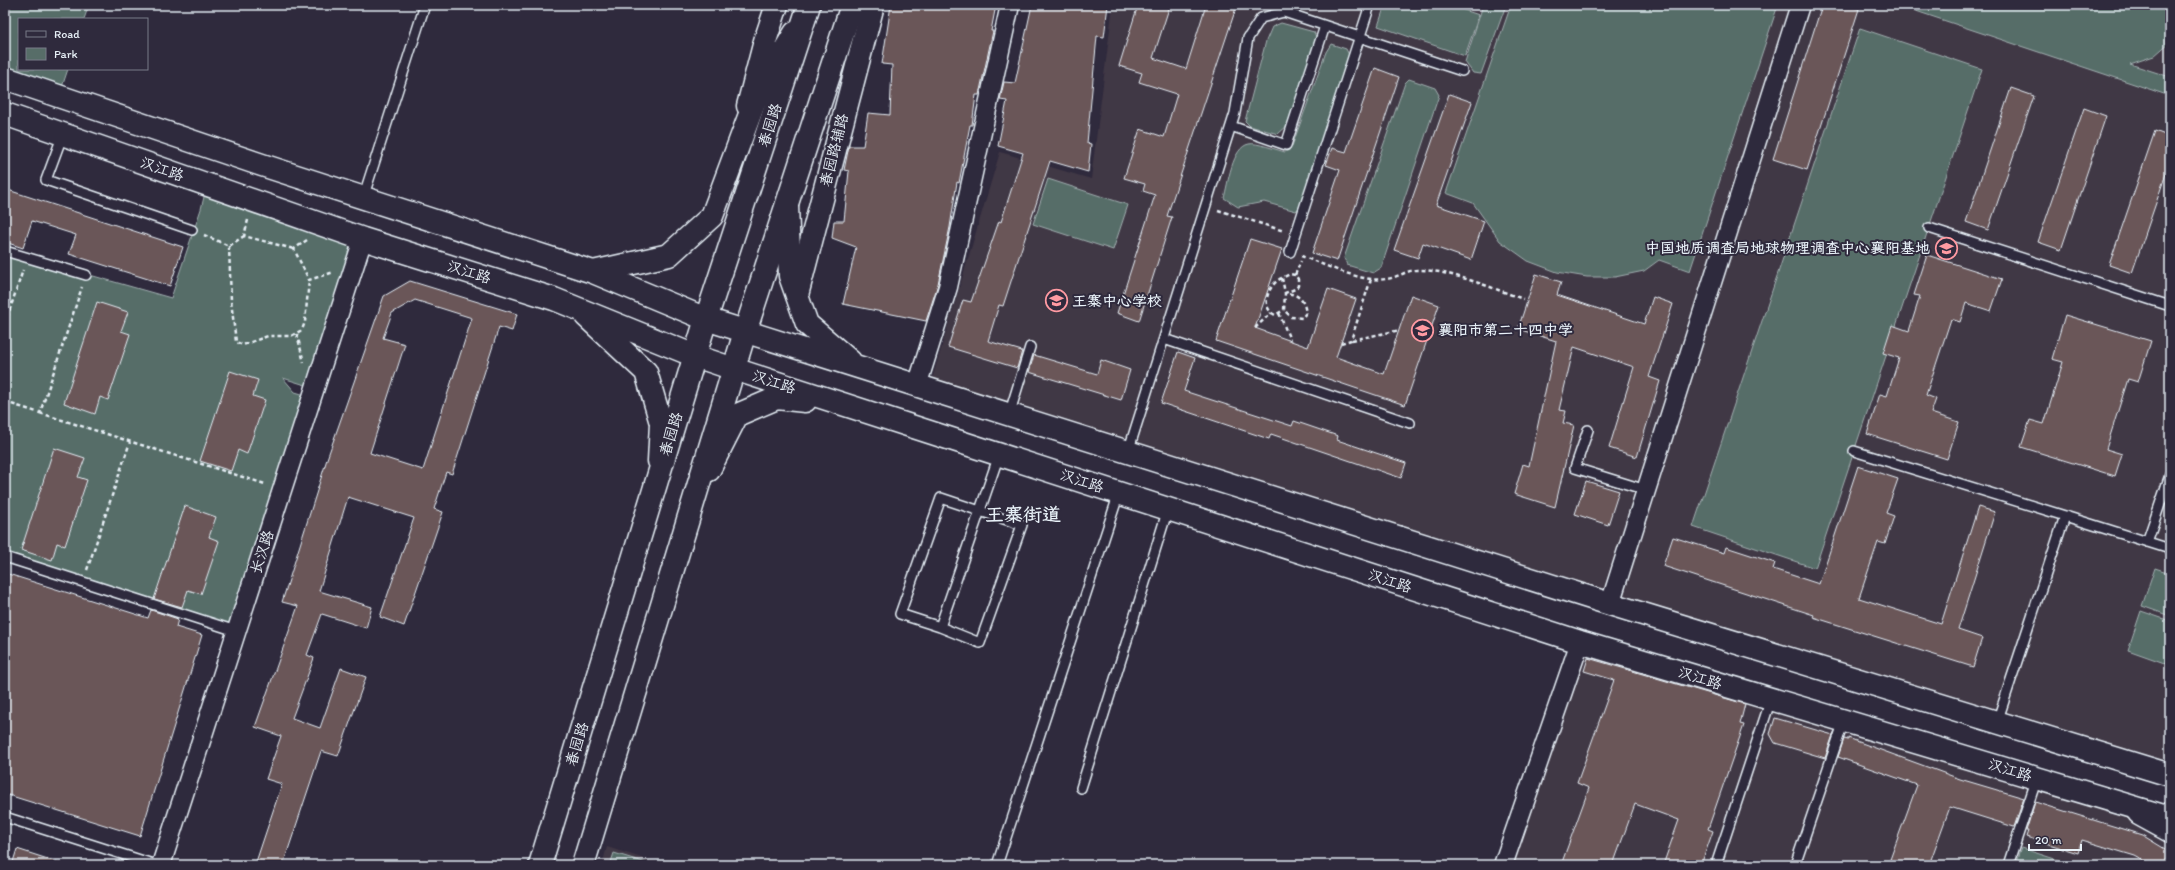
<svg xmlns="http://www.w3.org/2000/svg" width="2175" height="870" viewBox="0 0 2175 870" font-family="Itim,'LXGW WenKai TC',sans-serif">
	<rect width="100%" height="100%" fill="#2f2a3d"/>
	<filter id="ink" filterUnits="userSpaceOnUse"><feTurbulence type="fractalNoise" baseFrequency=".025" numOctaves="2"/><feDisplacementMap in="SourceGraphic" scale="8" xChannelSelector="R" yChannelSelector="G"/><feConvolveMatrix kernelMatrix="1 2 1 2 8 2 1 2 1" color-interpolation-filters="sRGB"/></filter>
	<g filter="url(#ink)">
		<path fill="#413745" d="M1113,5H2170V775L929,389L1000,152L1091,179Z
			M1580,642L2115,801L2170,831V865H1503Z
			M607,847L664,865H602Z"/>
		<path fill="#576d68" stroke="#a0afb0" d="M5,5H89L84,19H19V69H68L59,96L5,78Z
			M1385,5H1449L1479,15L1465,56L1378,26Z
			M1483,5H1506L1481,74L1473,73L1465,62Z
			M1511,5H1778L1690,271L1659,260L1644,271L1615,277H1587L1557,272L1528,261L1500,241L1473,203L1446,193Z
			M1898,5H2170V42L2154,56L2130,64L2170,77V88L2167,95Z
			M1281,23L1314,32L1316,37L1288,125L1278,134L1250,126L1245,121L1266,41L1272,27Z
			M1860,28L1982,69L1815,568L1693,527Z
			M1331,44L1346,49L1349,55L1300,206L1296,211L1264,202L1238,207L1224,198C1228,184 1232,147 1249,144C1256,142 1277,150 1285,152L1291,149L1326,52Z
			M1409,79L1435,88L1439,95L1381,268L1373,273L1347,265L1344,258L1405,83Z
			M1048,179L1128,205L1113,250L1033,224Z
			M207,185L363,239L315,388L283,378L295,392L312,397L236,631L5,557V251L171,298L201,209Z
			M2155,568L2170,573V616L2142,606Z
			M2141,611L2170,621V665L2128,650Z
			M2021,848L2064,862L2063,865H2015Z
			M614,853L653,865H610Z"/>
		<path fill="#6a5659" stroke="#e8f1f8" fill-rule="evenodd" d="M891,5H996L991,31H993L979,95H976L972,125H970L959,183L957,182L950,227L938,284L926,321L843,304L856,247L832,238L834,221H844L849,171L844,170L849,146H863L868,113L890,115L892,65L882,64Z
			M1032,5H1108L1104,37L1097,36L1087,143L1091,144L1088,172L1050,161L1003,306L999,305L988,341L1022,351L1017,368L948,347L963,300L971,302L999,221L1001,222L1023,153L998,146L1007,101L1000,100L1004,82L1015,83Z
			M1138,5H1170L1153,58L1186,69L1206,5H1237L1167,216L1172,217L1139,321L1117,313L1155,195L1143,191L1145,184L1124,178L1140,129L1164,137L1177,94L1139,82L1142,73L1119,66Z
			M1822,5H1846L1859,9L1807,170L1773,159Z
			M1375,68L1399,77L1337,261L1312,253L1340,170L1326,165L1332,148L1346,152Z
			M2011,88L2034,96L1988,230L1966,222Z
			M1449,94L1472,102L1436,205L1484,221L1471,260L1423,243L1418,258L1394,250Z
			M2084,108L2106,116L2061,250L2038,242Z
			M2155,131L2170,137V162L2132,273L2109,265Z
			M5,189L183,247L170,286L69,254L76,235L32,221L23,248L5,242Z
			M1250,239L1282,249L1255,328L1308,347L1328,289L1356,299L1336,357L1384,374L1411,295L1439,305L1405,405L1216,341Z
			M1927,255L2002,279L1991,311L1966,303L1960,322L1951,319L1926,395L1936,399L1931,413L1959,422L1947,459L1867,434L1880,394L1887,396L1899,358L1883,353L1892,325L1909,331L1920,296L1914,295Z
			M1536,274L1561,282L1557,295L1644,324L1653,297L1673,304L1649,377L1660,381L1637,457L1609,448L1634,367L1574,347L1559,410L1566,411L1563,423L1574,425L1555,507L1514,494L1523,464L1529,466L1556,341L1518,329Z
			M410,281L517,314L512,331L499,327L452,474L446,472L434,509L443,512L404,626L380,617L414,518L348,497L319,591L372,607L366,628L322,614L307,655L314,658L292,718L320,728L341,668L366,677L338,756L321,751L283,865H255L282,784L266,779L281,736L255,727L298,606L282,602L327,459L384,296ZM415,300L472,318L423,470L370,453L405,344L383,338L392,313Z
			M97,302L128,312L121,331L130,334L108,400L100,397L95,414L64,403Z
			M2065,315L2151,341L2138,382L2128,379L2106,449L2122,454L2115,476L2021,447L2030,420L2044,424L2063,362L2052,359Z
			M1178,352L1195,358L1184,391L1292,426L1294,421L1338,436L1337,440L1406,463L1401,478L1271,434L1269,439L1161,403Z
			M1034,355L1097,374L1101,360L1130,370L1121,400L1029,372Z
			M230,371L258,380L253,396L265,400L247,454L238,450L231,471L200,461Z
			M54,448L85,458L78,477L87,480L65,546L57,543L52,560L21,550Z
			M1858,466L1898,479L1886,513L1894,516L1885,544L1878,542L1859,598L1941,624L1978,507L1995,512L1958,630L1982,638L1973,667L1813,617L1814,615L1663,566L1673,537L1724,553L1726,547L1775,563L1773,569L1819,584Z
			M1586,481L1619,491L1608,525L1575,514Z
			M185,506L216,517L209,537L219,541L201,594L188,590L182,607L154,599Z
			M5,573L148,618L151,610L178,619L176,627L202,635L140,836L5,794Z
			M1588,658L1745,704L1740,724L1744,725L1708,829L1713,831L1701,865H1663L1679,820L1635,804L1613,865H1561L1589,788L1577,783L1614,680L1584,671Z
			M1775,718L1833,735L1825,758L1775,743L1770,734Z
			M1848,738L1960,779L2024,798L2014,827L1950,807L1929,865H1888L1917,785L1838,757L1844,739L1848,740Z
			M2035,802L2142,835L2170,852V865H2151L2135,856L2082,840L2078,853L2026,837L2028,831H2026Z
			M17,849L57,862L56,865H12Z"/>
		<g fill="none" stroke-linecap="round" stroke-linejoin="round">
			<defs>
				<path id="service" d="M1231,126L1286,145L1325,26
					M63,134L46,180L192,230
					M363,198L425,5
					M1929,228L2170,306
					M5,251L86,275
					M1290,252L1370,5
					M1164,339L1410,423
					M1009,415L1030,347
					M1588,430L1575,468L1646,490
					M1854,451L2065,516L1997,722
					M1128,452L1235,113L1248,38L1261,18L1284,12L1462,71
					M2065,516L2170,549
					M2147,542L2170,475
					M5,557L236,631
					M940,627L980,643L1022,525L941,498L900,614L940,627L999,455
					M1081,788L1168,509
					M5,817L156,865
					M997,865L1119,493
					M1716,865L1771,699
					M1795,865L1844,721
					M2008,865L2037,778"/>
				<path id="minor" d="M917,386L948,287L1010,5
					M1610,604L1800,5
					M161,865L363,239
					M1503,865L1580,642"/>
				<path id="tertiary" d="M748,106L765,41L777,5
					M797,295L873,5
					M2139,814L2170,831"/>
				<path id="secondary" d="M5,78L262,165L593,272L706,319L1610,604L2170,775
					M5,114L363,239L554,299L695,356L734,369L1580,642L2170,818
					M787,206L790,276L807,324L850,361
					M593,272L669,255L712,216L756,98L795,33
					M586,316L646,372L661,423L659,461
					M709,470L737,415L777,398L805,401"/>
				<path id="primary" d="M540,865L706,319L809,5
					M583,865L745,332L852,5"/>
			</defs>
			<use href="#service" stroke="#e8f1f8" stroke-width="12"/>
			<use href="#minor" stroke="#e8f1f8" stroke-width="21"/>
			<use href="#tertiary" stroke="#e8f1f8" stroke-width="25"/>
			<use href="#secondary" stroke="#e8f1f8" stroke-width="25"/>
			<use href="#primary" stroke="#e8f1f8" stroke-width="25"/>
			<path stroke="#e8f1f8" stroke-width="2.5" stroke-dasharray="4 3" stroke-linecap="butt" d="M1218,210L1284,231
				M248,220L244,236L294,249
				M204,235L229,246L244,236
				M307,240L294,249L309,280L334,272
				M229,246L231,301L236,342L243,345L268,336H291L302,330L305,322L309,280
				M1301,256C1324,264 1361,283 1386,279C1398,278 1407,269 1420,270C1449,270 1495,289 1523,299
				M1295,275L1290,274L1282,278L1285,293L1284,310L1291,317L1302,318L1306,313C1304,299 1298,294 1285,293L1295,289L1298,286V279L1295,275L1301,261
				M1282,278C1269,283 1259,307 1275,315L1284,310
				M1279,313L1290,340
				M5,324L23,270
				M1255,328L1271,313
				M297,334L304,363
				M1352,340L1400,330
				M1341,343L1351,340L1371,279
				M5,402L40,413L82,287
				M40,413L265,484
				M87,570L130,442"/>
			<use href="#service" stroke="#2f2a3d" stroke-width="9"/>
			<use href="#minor" stroke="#2f2a3d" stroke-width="18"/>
			<use href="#tertiary" stroke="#2f2a3d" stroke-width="22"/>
			<use href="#secondary" stroke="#2f2a3d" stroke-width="22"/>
			<use href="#primary" stroke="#2f2a3d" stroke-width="22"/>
		</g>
	</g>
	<defs>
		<symbol id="university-ring" viewBox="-11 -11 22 22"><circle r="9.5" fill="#2f2a3d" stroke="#ff9aa2" stroke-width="1.5"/><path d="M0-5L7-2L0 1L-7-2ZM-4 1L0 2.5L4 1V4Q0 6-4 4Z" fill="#ff9aa2"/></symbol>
		<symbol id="school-ring" viewBox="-11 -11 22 22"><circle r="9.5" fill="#2f2a3d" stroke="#ff9aa2" stroke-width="1.5"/><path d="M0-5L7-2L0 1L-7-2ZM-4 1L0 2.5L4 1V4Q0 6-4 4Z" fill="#ff9aa2"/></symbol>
	</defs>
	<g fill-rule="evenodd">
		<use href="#university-ring" x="1934" y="236" width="25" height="25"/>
		<use href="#school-ring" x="1044" y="288" width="25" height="25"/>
		<use href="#school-ring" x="1410" y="318" width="25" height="25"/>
	</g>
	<g text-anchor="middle" stroke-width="4" stroke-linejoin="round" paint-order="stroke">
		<g font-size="15" fill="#e8f1f8" stroke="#2f2a3d">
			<text transform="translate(770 125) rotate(-72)" y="5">春园路</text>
			<text transform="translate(834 150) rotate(-76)" y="5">春园路辅路</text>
			<text transform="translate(162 169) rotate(19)" y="5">汉江路</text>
			<text transform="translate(469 272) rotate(17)" y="5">汉江路</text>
			<text transform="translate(774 382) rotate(18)" y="5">汉江路</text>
			<text transform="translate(671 434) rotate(-73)" y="5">春园路</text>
			<text transform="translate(1082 481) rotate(18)" y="5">汉江路</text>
			<text transform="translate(262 552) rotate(-72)" y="5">长汉路</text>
			<text transform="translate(1390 581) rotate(18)" y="5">汉江路</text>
			<text transform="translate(1700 678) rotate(17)" y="5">汉江路</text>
			<text transform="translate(577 744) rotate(-73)" y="5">春园路</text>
			<text transform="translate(2010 770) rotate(17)" y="5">汉江路</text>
		</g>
		<g font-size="15" font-weight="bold" fill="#e8f1f8" stroke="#2f2a3d" text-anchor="start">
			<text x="1930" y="253" text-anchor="end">中国地质调查局地球物理调查中心襄阳基地</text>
			<text x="1072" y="306">王寨中心学校</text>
			<text x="1438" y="335">襄阳市第二十四中学</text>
		</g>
		<g font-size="19" font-weight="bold" fill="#e8f1f8" stroke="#2f2a3d">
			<text x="1023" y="521">王寨街道</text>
		</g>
	</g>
	<rect width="2175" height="870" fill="none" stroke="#2f2a3d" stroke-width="20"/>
	<rect x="10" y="10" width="2155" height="850" fill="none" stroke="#e8f1f8" stroke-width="1.5" filter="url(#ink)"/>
	<rect x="18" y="18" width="130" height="52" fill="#2f2a3d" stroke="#797a88"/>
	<rect x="26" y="31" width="20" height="6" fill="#2f2a3d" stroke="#797a88"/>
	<text x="54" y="38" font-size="12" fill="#e8f1f8">Road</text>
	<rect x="26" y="48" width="20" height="12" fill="#576d68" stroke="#797a88"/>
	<text x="54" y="58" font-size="12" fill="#e8f1f8">Park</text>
	<path d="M2029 844v6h52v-6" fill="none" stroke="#e8f1f8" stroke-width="2"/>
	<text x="2035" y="844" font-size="12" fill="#e8f1f8" stroke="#2f2a3d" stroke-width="3" paint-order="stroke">20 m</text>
</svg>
